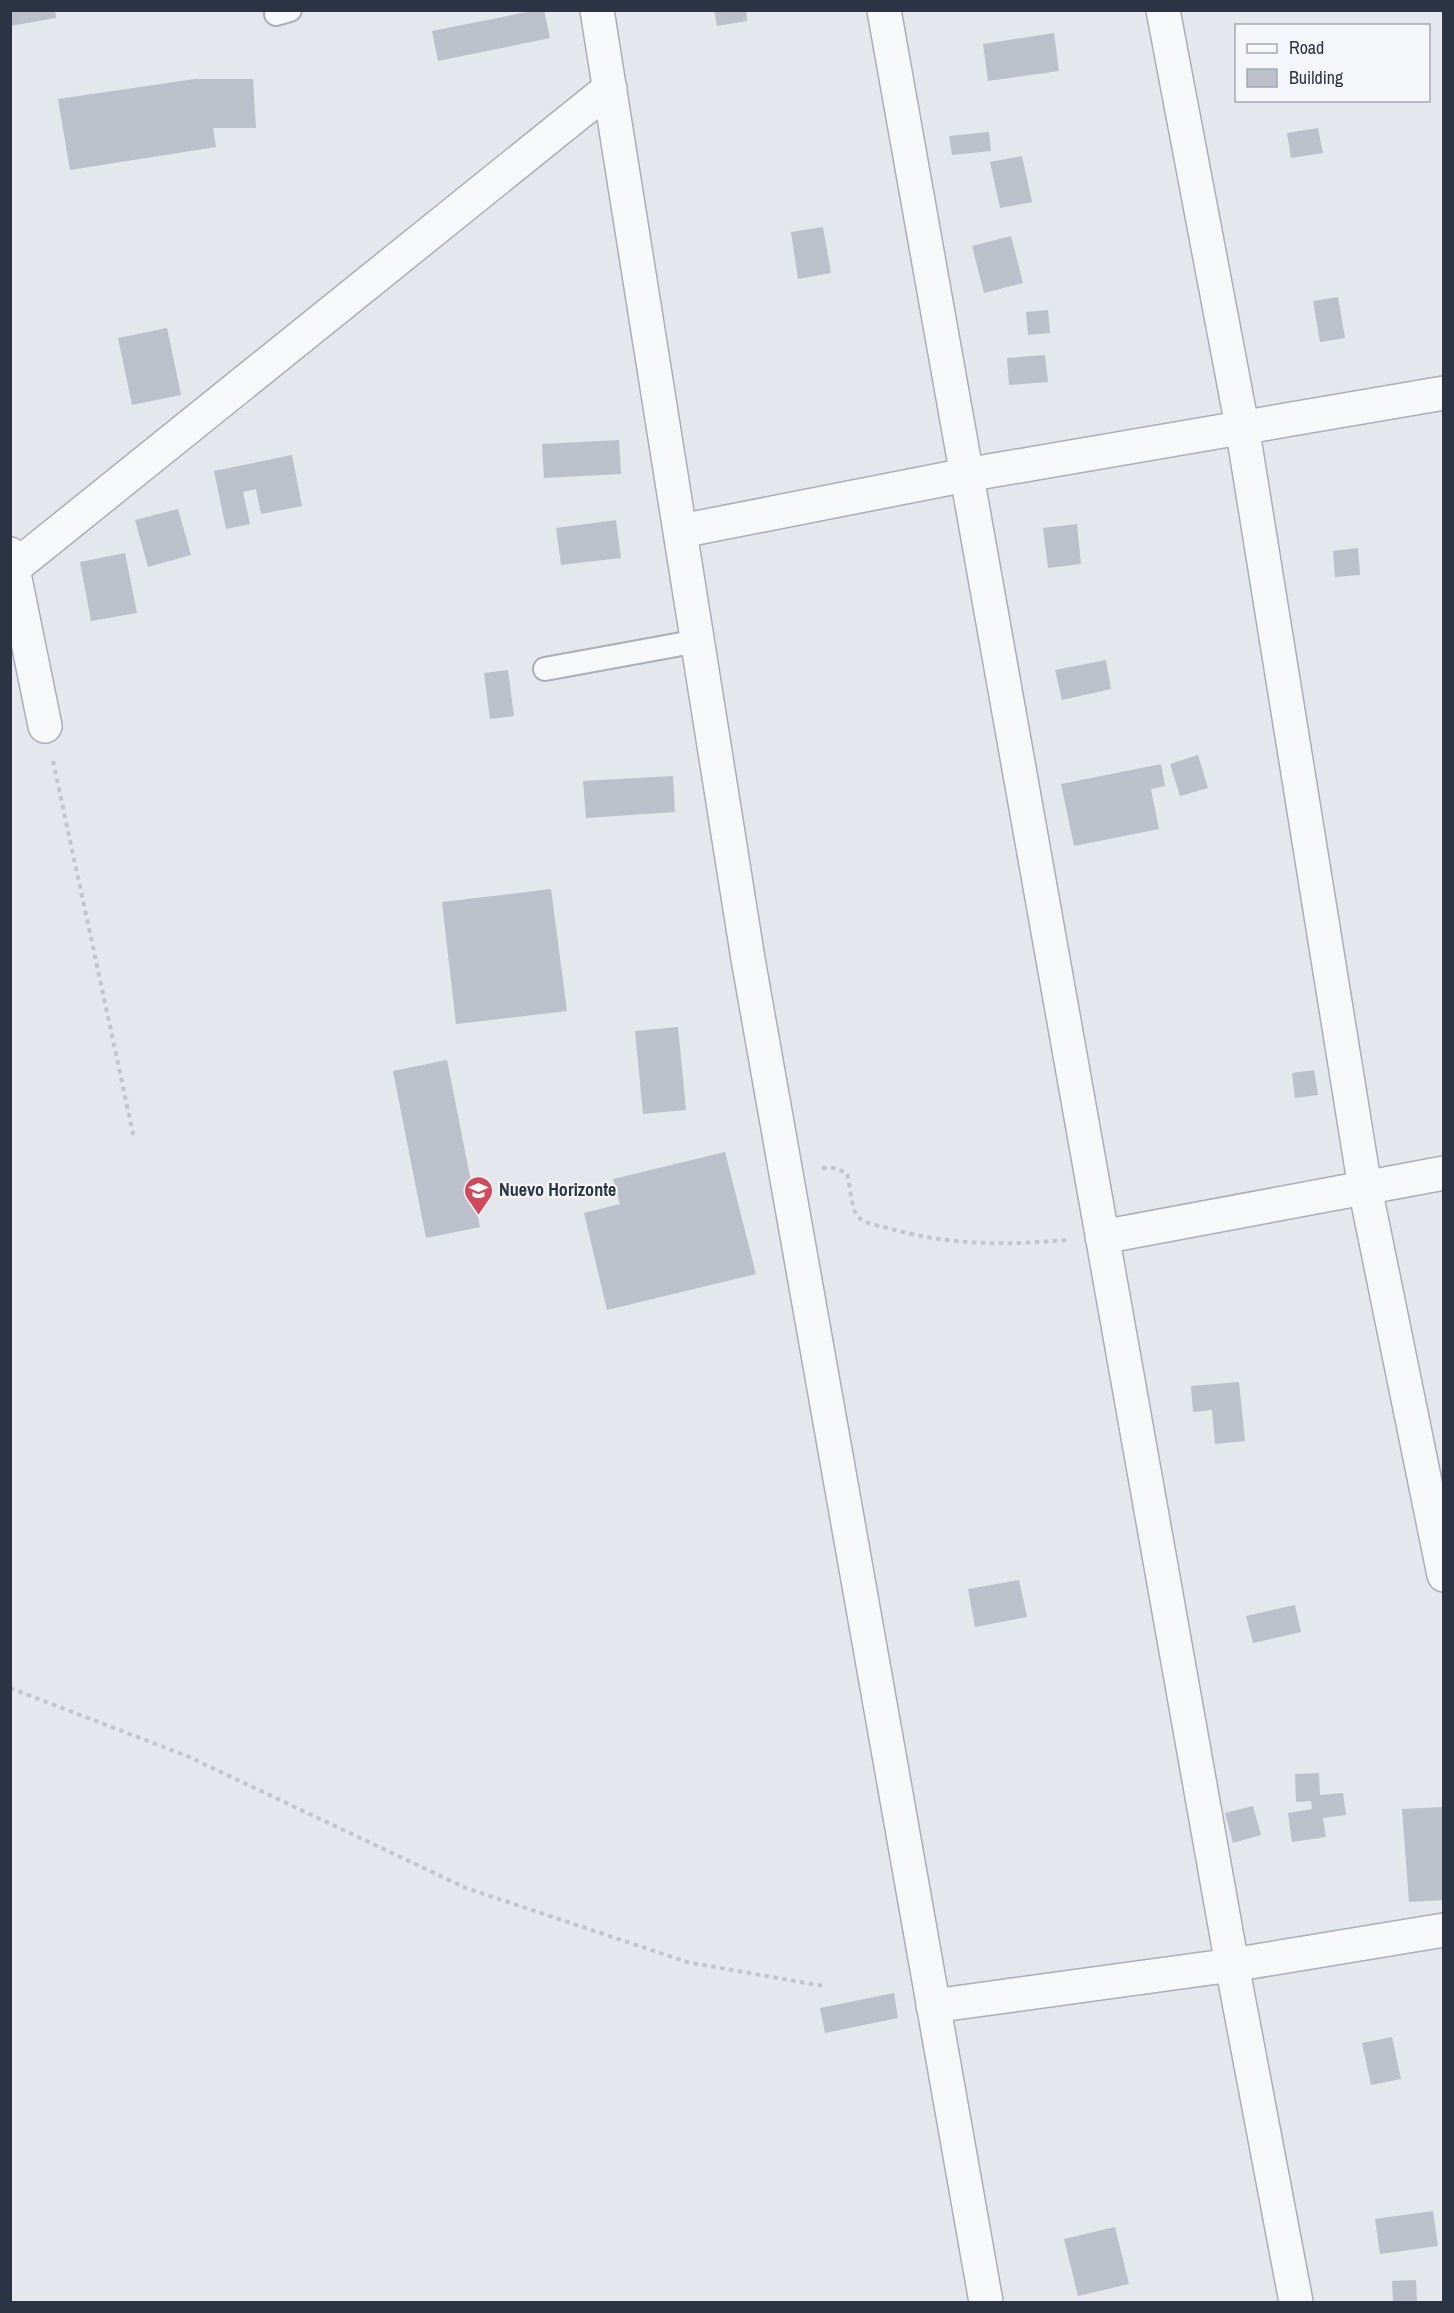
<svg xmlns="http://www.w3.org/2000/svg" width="1454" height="2313" viewBox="0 0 1454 2313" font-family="'Archivo Narrow',sans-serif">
	<rect width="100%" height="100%" fill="#e4e7ec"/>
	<path fill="#bbc0ca" d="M10,10H55L56,18L10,26Z
		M537,10H544L550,38L438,61L432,31Z
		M714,10H746L747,21L717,26Z
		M1054,33L1059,71L988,81L983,44Z
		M195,79H253L256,128H213L216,147L70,170L58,99Z
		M1318,128L1323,153L1291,158L1287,133Z
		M989,132L991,151L952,155L949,136Z
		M1022,156L1032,202L1000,208L990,162Z
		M823,227L831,273L798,279L791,232Z
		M1011,236L1023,283L984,293L972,246Z
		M1338,297L1345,338L1320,342L1313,301Z
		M1048,310L1050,333L1028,335L1026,312Z
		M167,328L181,395L132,405L118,338Z
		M1045,355L1048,382L1009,385L1007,358Z
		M619,440L621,474L544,478L542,444Z
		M292,455L302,506L261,514L256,489L243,492L250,524L226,529L214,471Z
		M178,509L191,555L148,567L135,520Z
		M616,520L621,558L561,565L556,528Z
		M1077,524L1081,564L1048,568L1043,528Z
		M1358,548L1360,575L1335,577L1333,551Z
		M125,553L137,613L91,621L80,562Z
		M1106,660L1111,689L1062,700L1055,670Z
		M508,670L514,716L490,719L484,673Z
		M1198,755L1208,788L1180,796L1170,764Z
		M1161,764L1165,786L1151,789L1159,829L1074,846L1061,784Z
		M673,776L675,812L586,818L583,781Z
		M551,889L567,1011L456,1024L442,902Z
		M678,1027L686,1110L643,1114L635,1031Z
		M447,1060L480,1227L426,1238L393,1071Z
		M1314,1070L1318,1095L1295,1098L1292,1073Z
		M725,1152L756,1274L607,1310L584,1213L620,1204L613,1179Z
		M1239,1382L1245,1441L1215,1444L1212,1410L1193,1412L1191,1386Z
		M1019,1580L1027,1617L975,1627L968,1589Z
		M1295,1605L1301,1632L1253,1643L1246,1616Z
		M1319,1773L1320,1795L1343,1793L1346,1815L1323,1818L1326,1837L1292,1842L1288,1813L1312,1809L1311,1801L1296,1802L1295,1774Z
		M1253,1806L1261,1835L1233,1843L1225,1813Z
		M1444,1807V1900L1409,1902L1402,1809Z
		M894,1993L898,2018L825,2033L820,2008Z
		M1392,2037L1401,2079L1371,2085L1362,2043Z
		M1433,2211L1438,2246L1380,2254L1375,2219Z
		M1115,2227L1129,2284L1078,2296L1064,2239Z
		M1416,2280L1417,2302H1393L1392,2281Z"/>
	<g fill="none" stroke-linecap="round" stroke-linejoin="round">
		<defs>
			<path id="service" d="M276,14L290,10
				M545,669L698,641"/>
			<path id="minor" d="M597,10L748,959L986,2302
				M884,10L1232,1965L1296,2302
				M1163,10L1242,426L1365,1188L1444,1575
				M681,531L966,475L1444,393
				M10,554L45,726
				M10,571L610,88
				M1102,1237L1444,1173
				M933,2006L1232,1965L1444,1930"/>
		</defs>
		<use href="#service" stroke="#a9aeb7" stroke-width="26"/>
		<use href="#minor" stroke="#a9aeb7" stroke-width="36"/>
		<path stroke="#c2c5cb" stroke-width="4" stroke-dasharray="4.5 4.5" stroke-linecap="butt" d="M53,761L134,1138
			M822,1168H834L847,1173C850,1185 851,1203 856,1214C861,1223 875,1225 884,1227C946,1245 1002,1246 1066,1240
			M10,1688L187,1756L466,1888L687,1962L823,1986"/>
		<use href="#service" stroke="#f7f8fa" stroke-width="22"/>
		<use href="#minor" stroke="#f7f8fa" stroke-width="33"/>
	</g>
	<defs>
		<symbol id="school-pin" viewBox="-11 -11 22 30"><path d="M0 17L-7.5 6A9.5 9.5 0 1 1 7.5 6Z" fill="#d1495b" stroke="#f4f6f9"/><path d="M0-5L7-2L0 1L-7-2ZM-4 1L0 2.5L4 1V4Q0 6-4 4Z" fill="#fff"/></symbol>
	</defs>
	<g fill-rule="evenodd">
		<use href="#school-pin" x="462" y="1174" width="33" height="45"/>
	</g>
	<g text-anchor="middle" stroke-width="4.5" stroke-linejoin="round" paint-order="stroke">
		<g font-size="18" font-weight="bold" fill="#2b3445" stroke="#f4f6f9" text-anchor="start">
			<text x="499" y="1196">Nuevo Horizonte</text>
		</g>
	</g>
	<rect width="1454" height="2313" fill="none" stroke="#2b3445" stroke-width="24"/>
	<rect x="1235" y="24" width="195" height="78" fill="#f4f6f9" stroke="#a4a8b1" stroke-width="1.5"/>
	<rect x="1247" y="44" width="30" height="9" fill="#f7f8fa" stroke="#a4a8b1" stroke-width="1.5"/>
	<text x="1289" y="54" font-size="18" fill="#2b3445">Road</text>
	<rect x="1247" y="69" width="30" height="18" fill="#bbc0ca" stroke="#a4a8b1" stroke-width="1.5"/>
	<text x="1289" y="84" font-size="18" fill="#2b3445">Building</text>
</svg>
